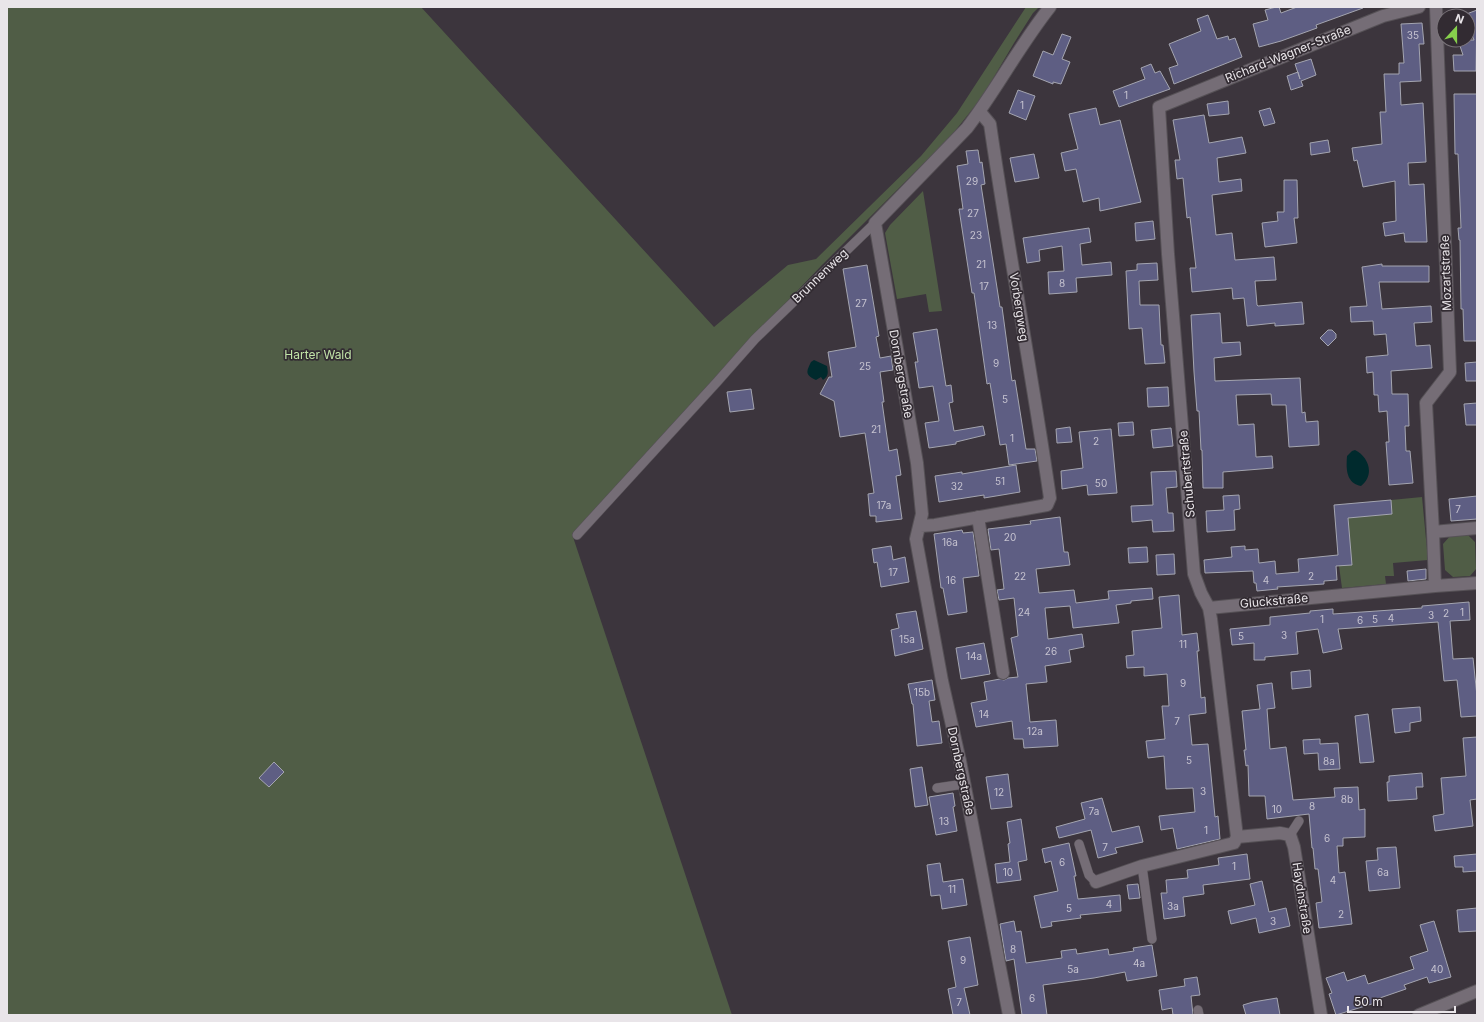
<svg xmlns="http://www.w3.org/2000/svg" width="1484" height="1022" viewBox="0 0 1484 1022" font-family="Inter,sans-serif">
	<rect width="100%" height="100%" fill="#3c353d"/>
	<path fill="#505d46" d="M7,7H421L714,327L788,265L816,259L921,156L957,113L1026,7H1039L1033,13L1014,43L982,97L951,136L822,265L734,357L572,534L732,1015H7Z
		M923,191L942,311L929,312L926,294L897,299L885,233L890,225Z
		M1422,497L1428,560L1393,563L1394,576H1385L1386,584L1342,588L1339,566L1348,518L1391,500Z
		M1451,535H1468L1475,542L1476,569L1470,576L1453,577L1445,570L1443,544Z"/>
	<path fill="#002a2d" d="M814,360L827,366C828,372 829,376 823,380L821,377L816,380C805,375 806,372 811,362Z
		M1355,450C1369,457 1375,475 1361,486C1346,483 1346,469 1347,456L1352,451Z"/>
	<path fill="#5e5e83" stroke="#a4a5b0" d="M1276,7H1279L1281,13L1297,7H1363V8L1316,25L1317,28L1281,41L1259,47L1253,24L1268,20L1265,10Z
		M1477,10L1476,71H1454L1453,55H1463L1458,40H1474L1468,25V16L1464,15Z
		M1208,15L1217,39L1228,36L1229,40L1235,38L1242,57L1174,84L1169,68L1178,65L1169,44L1201,31L1197,19Z
		M1422,23L1424,44H1419L1421,81L1400,82L1401,105L1423,103L1426,162L1408,163L1409,185L1424,184L1427,242H1405L1404,233L1385,236L1383,223L1396,221L1395,181L1363,187L1357,160L1354,161L1352,148L1382,144L1380,112H1386L1384,74H1399V63H1404L1401,24Z
		M1062,34L1071,37L1062,59L1070,62L1061,84L1053,82V84L1033,76L1043,51L1053,55Z
		M1311,59L1316,75L1301,81L1303,86L1291,90L1287,76L1298,72L1300,79L1295,64Z
		M1151,64L1155,73L1160,71L1170,89L1119,107L1113,91L1145,79L1141,68Z
		M1018,90L1035,96L1026,120L1009,113Z
		M1454,94H1477V341H1464L1463,309H1461L1460,240H1459L1458,228H1461L1458,154H1455Z
		M1228,101L1229,114L1209,116L1207,104Z
		M1096,108L1100,125L1120,120L1141,202L1100,211L1099,198L1083,202L1076,169L1065,171L1061,153L1078,149L1069,114Z
		M1270,108L1275,123L1264,126L1259,111Z
		M1204,115L1209,143L1242,137L1246,153L1217,158L1219,182L1241,179L1242,191L1212,195L1216,235L1232,233L1235,260L1274,257L1276,280L1255,281L1257,305L1258,306L1302,302L1304,324L1275,326V323L1247,326L1244,298L1233,299L1232,288L1192,292L1190,268H1196L1190,217L1187,218L1183,178L1177,179L1175,160H1180L1173,120Z
		M1328,140L1330,152L1311,155L1310,143Z
		M978,150L980,163L982,162L985,184L981,185L1000,307H1002L1012,381L1015,380L1026,449H1035L1037,461L1009,465L1006,444L1000,445L990,383L987,384L974,293H972L959,209H963L957,166L968,164L966,151Z
		M1034,154L1039,178L1015,182L1010,158Z
		M1284,180H1297L1298,218H1294L1297,243L1265,247L1262,223L1278,221L1277,212H1284Z
		M1153,221L1155,239L1136,241L1135,223Z
		M1089,228L1091,242L1080,244L1082,265L1111,262L1112,275L1076,278L1077,292L1049,294L1048,272L1064,271L1062,246L1039,250L1040,261L1027,263L1023,238Z
		M1157,263L1158,280L1139,281L1140,305H1159L1161,345H1163L1165,363L1145,364L1142,328L1129,329L1126,271L1137,270V264Z
		M1382,264V266H1429V282H1379L1382,309L1431,306L1432,322L1414,323L1416,346L1430,345L1432,368L1391,371L1392,394H1408L1409,426H1405L1406,451H1410L1413,483L1389,485L1386,442H1389L1387,411L1379,412L1378,395H1374L1373,372L1367,373L1366,357L1388,355L1386,334L1374,335L1373,321L1351,322L1350,307L1367,306L1362,267Z
		M867,265L879,336L876,337L880,358L891,356L893,370L880,372L884,402H882L889,451L897,449L901,475L896,476L902,519L876,522V516H870L868,494L874,493L865,433L840,437L834,401L820,394L829,377H832L828,352L856,347L843,269Z
		M1220,313L1222,343L1240,342L1241,355L1214,358L1215,381L1300,378L1302,413L1305,412L1306,422L1318,421L1319,445L1289,447L1286,405H1272L1271,394L1236,395L1238,425L1254,424L1256,457L1272,456L1273,468L1223,472V488H1203L1202,450H1201L1199,411H1197L1194,372L1191,315Z
		M937,329L946,386L951,385L953,402L949,403L954,431L983,426L985,435L956,442V444L929,448L925,423L939,421L933,386L919,388L915,362H918L913,333Z
		M1328,330H1332L1336,334V338L1328,346L1320,338Z
		M1477,362V381H1466L1465,363Z
		M1168,387L1169,406L1148,407L1147,388Z
		M751,389L754,409L730,412L727,392Z
		M1477,403V425H1466L1464,404Z
		M1133,422L1134,435L1119,436L1118,423Z
		M1070,427L1072,442L1057,443L1056,429Z
		M1171,428L1173,446L1153,448L1151,430Z
		M1111,429L1117,493L1088,495L1087,485L1062,489L1061,471L1083,468L1079,432Z
		M1016,465L1020,492L984,498V495L939,502L935,476L962,472V474Z
		M1176,471L1177,487L1166,488L1168,513H1173L1174,531L1153,532L1152,520L1132,522L1131,506L1153,505L1151,472Z
		M1239,495L1240,509L1234,510L1235,530L1207,532L1206,511L1224,510L1223,496Z
		M1477,496V519L1451,521L1449,499Z
		M1391,500L1392,514L1348,518L1352,565L1336,566L1337,580L1324,581V584L1277,587L1278,589L1257,591L1256,583H1254L1253,571L1205,573L1204,560L1232,557L1231,547L1245,546V550L1258,549L1259,563L1275,561L1276,574L1299,572L1298,559L1338,555L1334,505Z
		M1060,517L1064,552H1068L1070,565L1036,569L1039,593L1074,590L1076,603L1109,599L1108,591L1152,588L1153,599L1131,601V603L1116,605L1119,623L1073,628L1070,606L1045,608L1048,639L1082,634L1084,647L1069,650L1071,662L1045,666L1047,682L1026,684L1030,722L1056,720L1058,746L1024,748L1023,739H1014L1012,721L976,727L971,703L987,700L984,682L1000,679L1004,680L1008,678L1018,677L1011,638L1018,636L1014,598L999,600L997,590L1004,589L999,549L991,550L988,529L1031,524L1030,521Z
		M962,530L963,533L973,532L979,576L963,578L967,612L948,615L943,588H941L934,534Z
		M891,546L893,560L905,557L909,582L881,587L877,562L874,563L872,549Z
		M1147,547L1148,562L1129,563L1128,548Z
		M1174,554L1175,574L1157,575L1156,555Z
		M1426,569V579L1408,581L1407,571Z
		M1179,595L1182,635L1197,633L1199,651H1197L1201,698L1205,697L1206,713L1189,715L1192,745L1208,744L1215,817L1218,816L1220,839L1177,849L1173,828L1161,830L1159,816L1195,812L1193,788L1166,789L1164,756L1148,758L1146,741L1165,739L1162,706H1169L1167,674L1144,676V667L1127,668L1126,656L1134,655L1132,631L1162,628L1159,597Z
		M1469,602L1470,620L1450,621L1453,659L1473,658L1477,696V716L1461,717L1457,680L1444,681L1438,622L1338,629L1342,649L1323,653L1318,629L1296,632L1298,654L1265,657V660H1254V643L1232,645L1230,629L1270,625V617L1310,613V611L1333,609V614L1406,609L1422,608V606Z
		M916,611L923,649L895,656L891,630L899,628L896,614Z
		M984,643L990,674L961,679L956,648Z
		M1310,670L1311,687L1292,689L1291,672Z
		M932,680L935,700L929,701L932,722L939,721L942,743L917,746L913,704H912L908,684Z
		M1272,683L1275,708L1267,709L1270,749L1286,747L1293,800L1335,797L1334,788L1358,787L1359,810L1365,809V837L1343,838V846H1337L1339,873L1345,872L1352,924L1319,928L1316,903L1322,902L1318,869H1315L1313,848H1312L1309,814L1267,819L1265,796H1249L1248,765L1246,766L1244,750H1246L1242,711L1260,709L1257,685Z
		M1420,707L1421,721L1410,723V731L1395,733L1392,709Z
		M1368,714L1374,762L1360,763L1355,716Z
		M1477,737V799L1470,800L1473,826L1435,831L1433,816L1444,814L1441,778L1466,776L1463,738Z
		M1320,739V744L1338,743L1340,769L1319,770L1318,753L1304,754L1303,740Z
		M274,762L284,772L269,787L259,778Z
		M922,767L928,805L915,807L910,769Z
		M1422,773L1423,787H1416L1417,799L1388,801L1387,782H1389V776Z
		M1008,774L1012,807L991,809L986,777Z
		M953,793L955,806L953,807L957,831L936,835L929,797Z
		M1102,798L1112,832L1139,826L1143,842L1115,848L1117,853L1098,858L1091,830L1059,838L1056,827L1085,819L1081,803Z
		M1021,819L1027,860L1018,862L1021,880L997,883L995,864L1010,862L1008,844L1010,843L1007,822Z
		M1069,843L1076,876H1074L1078,899L1120,895L1121,911L1080,915L1081,918L1051,922L1052,926L1041,928L1034,896L1058,891L1051,861L1045,863L1042,849Z
		M1396,847L1400,888L1369,891L1366,861L1378,860L1377,848Z
		M1247,854L1250,879L1203,885L1204,894L1183,897L1185,916L1164,919L1161,893H1167L1166,880L1188,878L1187,870L1219,865L1218,858Z
		M1477,854V871L1463,872V867H1455L1454,856Z
		M940,863L943,882L963,879L967,905L942,909L940,895L931,896L927,865Z
		M1262,881L1269,912L1286,908L1290,926L1259,933L1256,918L1231,924L1228,911L1255,905L1250,884Z
		M1138,884L1140,898L1129,899L1127,885Z
		M1477,908V931L1459,932L1457,910Z
		M1014,921L1016,932L1021,931L1026,963L1062,958L1061,951L1076,949L1077,954L1108,949L1109,955L1134,951L1133,948L1152,945L1157,976L1127,981L1125,972L1094,978L1043,985L1047,1015H1022L1014,959L1006,961L1000,924Z
		M1434,921L1451,977L1429,983L1427,977L1404,985L1406,989L1374,1000L1375,1003L1336,1015L1329,994L1332,993L1326,978L1344,972L1347,981L1365,975L1368,984L1414,969L1410,957L1428,951L1420,925Z
		M970,937L978,985L964,988L970,1015H953L948,989L956,987L948,941Z
		M1197,977L1200,995L1191,996L1193,1015H1173L1172,1008L1162,1010L1159,990L1185,986L1184,979Z
		M1277,998L1280,1015H1246L1243,1005L1253,1002Z"/>
	<g fill="none" stroke-linecap="round" stroke-linejoin="round">
		<defs>
			<path id="lane" d="M577,535L717,382L755,339L875,223
				M937,788L964,784
				M1290,835L1299,821
				M1079,844L1089,875L1096,882
				M1142,866L1152,939
				M1198,1010L1199,1015"/>
			<path id="street" d="M978,517L1003,673
				M920,526L935,525L1047,505L1050,498C1032,373 1008,249 990,124L980,112
				M1477,528L1433,532L1435,586L1477,583
				M1433,532L1426,403L1450,372L1436,7
				M1209,608L1435,586
				M1237,837L1211,619L1209,608L1201,593L1194,574L1168,254L1159,107L1383,16L1419,7
				M1237,837L1280,833L1290,835L1294,847L1321,1015
				M1096,882L1142,866L1234,843L1237,837
				M1009,1015L960,761L942,681L916,539L922,514L917,463L875,223L967,128C997,89 1019,46 1050,7
				M1419,1015L1477,991"/>
		</defs>
		<use href="#lane" stroke="#565156" stroke-width="10"/>
		<use href="#street" stroke="#565156" stroke-width="14"/>
		<use href="#lane" stroke="#756d76" stroke-width="9"/>
		<use href="#street" stroke="#756d76" stroke-width="12"/>
	</g>
	<g text-anchor="middle" stroke-width="3.5" stroke-linejoin="round" paint-order="stroke">
		<g font-size="10" fill="#c6c3d0">
			<text x="1413" y="39">35</text>
			<text x="1126" y="99">1</text>
			<text x="1022" y="109">1</text>
			<text x="972" y="185">29</text>
			<text x="973" y="217">27</text>
			<text x="976" y="239">23</text>
			<text x="981" y="268">21</text>
			<text x="1062" y="287">8</text>
			<text x="984" y="290">17</text>
			<text x="861" y="307">27</text>
			<text x="992" y="329">13</text>
			<text x="996" y="367">9</text>
			<text x="865" y="370">25</text>
			<text x="1005" y="403">5</text>
			<text x="876" y="433">21</text>
			<text x="1012" y="442">1</text>
			<text x="1096" y="445">2</text>
			<text x="1000" y="485">51</text>
			<text x="1101" y="487">50</text>
			<text x="957" y="490">32</text>
			<text x="884" y="509">17a</text>
			<text x="1458" y="513">7</text>
			<text x="1010" y="541">20</text>
			<text x="950" y="546">16a</text>
			<text x="893" y="576">17</text>
			<text x="1020" y="580">22</text>
			<text x="1311" y="580">2</text>
			<text x="951" y="584">16</text>
			<text x="1266" y="584">4</text>
			<text x="1024" y="616">24</text>
			<text x="1462" y="616">1</text>
			<text x="1446" y="617">2</text>
			<text x="1431" y="619">3</text>
			<text x="1391" y="622">4</text>
			<text x="1322" y="623">1</text>
			<text x="1375" y="623">5</text>
			<text x="1360" y="624">6</text>
			<text x="1284" y="639">3</text>
			<text x="1241" y="640">5</text>
			<text x="907" y="643">15a</text>
			<text x="1183" y="648">11</text>
			<text x="1051" y="655">26</text>
			<text x="974" y="660">14a</text>
			<text x="1183" y="687">9</text>
			<text x="922" y="696">15b</text>
			<text x="984" y="718">14</text>
			<text x="1177" y="725">7</text>
			<text x="1035" y="735">12a</text>
			<text x="1189" y="764">5</text>
			<text x="1329" y="765">8a</text>
			<text x="1203" y="795">3</text>
			<text x="999" y="796">12</text>
			<text x="1347" y="803">8b</text>
			<text x="1312" y="810">8</text>
			<text x="1277" y="813">10</text>
			<text x="1094" y="815">7a</text>
			<text x="944" y="825">13</text>
			<text x="1206" y="834">1</text>
			<text x="1327" y="842">6</text>
			<text x="1105" y="851">7</text>
			<text x="1062" y="866">6</text>
			<text x="1234" y="870">1</text>
			<text x="1008" y="876">10</text>
			<text x="1383" y="876">6a</text>
			<text x="1333" y="884">4</text>
			<text x="952" y="893">11</text>
			<text x="1109" y="908">4</text>
			<text x="1173" y="910">3a</text>
			<text x="1069" y="912">5</text>
			<text x="1341" y="918">2</text>
			<text x="1273" y="925">3</text>
			<text x="1013" y="953">8</text>
			<text x="963" y="964">9</text>
			<text x="1139" y="967">4a</text>
			<text x="1073" y="973">5a</text>
			<text x="1437" y="973">40</text>
			<text x="1032" y="1002">6</text>
			<text x="959" y="1006">7</text>
		</g>
		<g font-size="12" fill="#e9e5e9" stroke="#322b32">
			<text transform="translate(1288 54) rotate(-22)" y="4">Richard-Wagner-Straße</text>
			<text transform="translate(1446 273) rotate(-92)" y="4">Mozartstraße</text>
			<text transform="translate(820 276) rotate(-44)" y="4">Brunnenweg</text>
			<text transform="translate(1019 307) rotate(81)" y="4">Vorbergweg</text>
			<text transform="translate(901 374) rotate(80)" y="4">Dornbergstraße</text>
			<text transform="translate(1187 474) rotate(-95)" y="4">Schubertstraße</text>
			<text transform="translate(1274 601) rotate(-5)" y="4">Gluckstraße</text>
			<text transform="translate(961 771) rotate(78)" y="4">Dornbergstraße</text>
			<text transform="translate(1302 898) rotate(81)" y="4">Haydnstraße</text>
		</g>
		<g font-size="12" fill="#c1e3a7" stroke="#322b32">
			<text x="318" y="359">Harter Wald</text>
		</g>
	</g>
	<rect width="1484" height="1022" fill="none" stroke="#e9e5e9" stroke-width="16"/>
	<g transform="translate(1456 28) rotate(21)"><circle r="19" fill="#322b32" stroke="#7b757b"/>
	<path d="M0-3L7 15L0 10L-7 15Z" fill="#86cf4c"/>
	<text y="-6" font-size="11" font-weight="bold" text-anchor="middle" fill="#e9e5e9">N</text>
	</g>
	<path d="M1348 1006v6h107v-6" fill="none" stroke="#e9e5e9" stroke-width="2"/>
	<text x="1354" y="1006" font-size="12" fill="#e9e5e9" stroke="#322b32" stroke-width="3" paint-order="stroke">50 m</text>
</svg>
